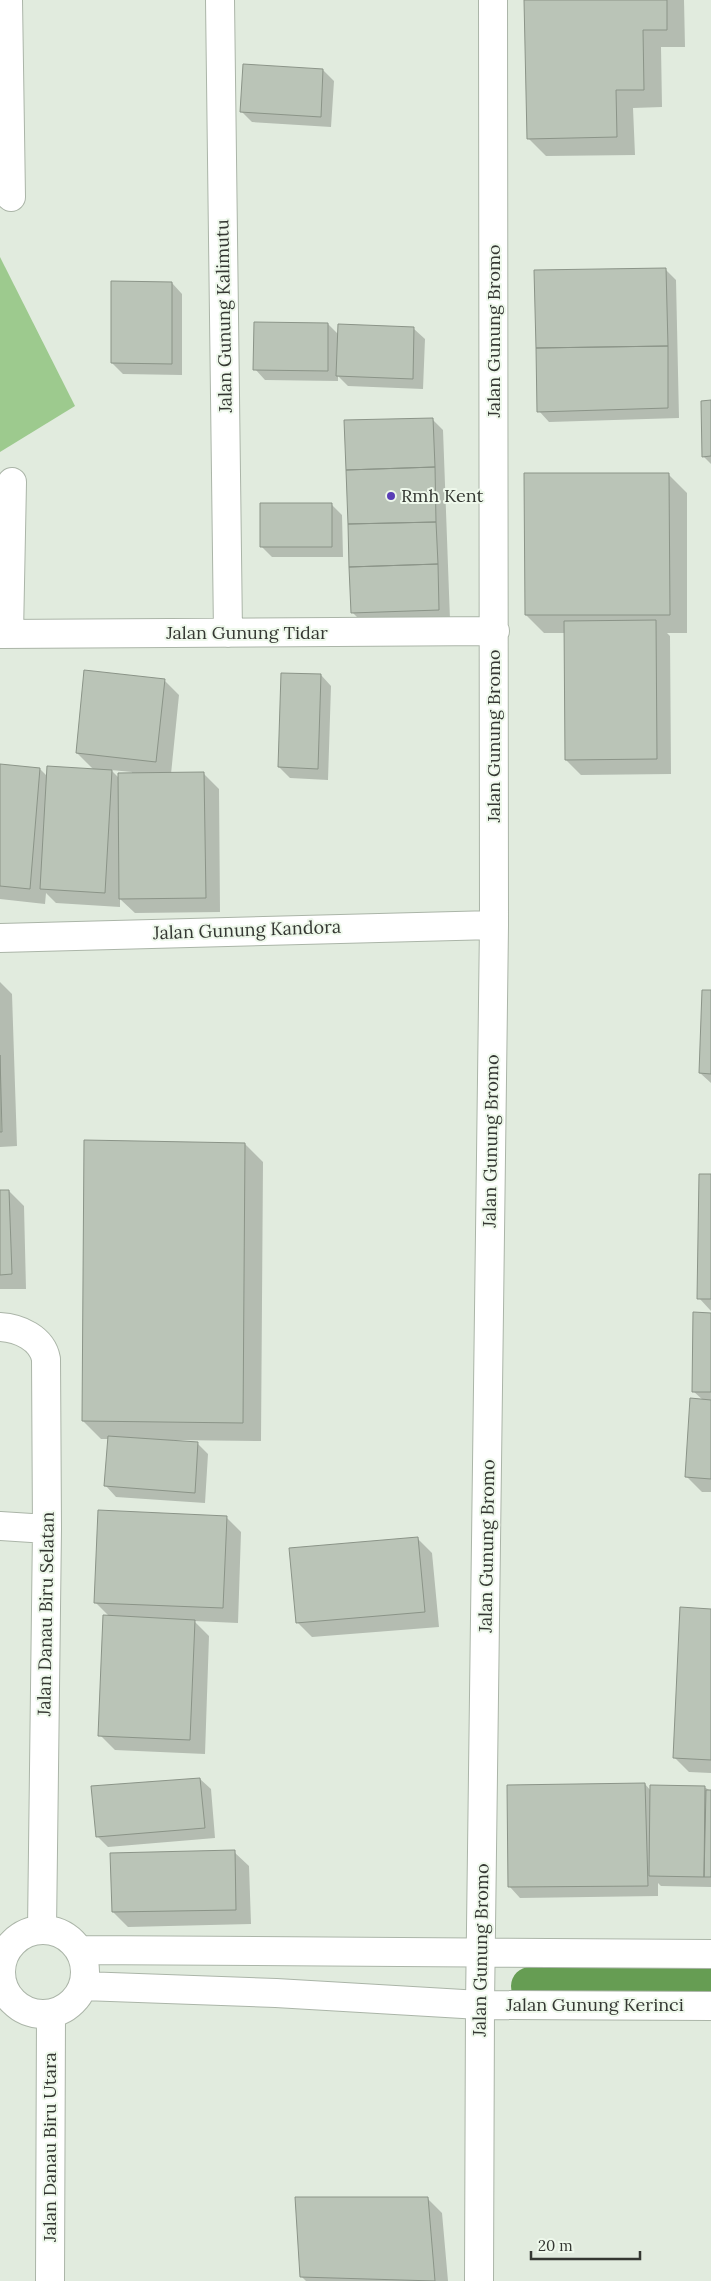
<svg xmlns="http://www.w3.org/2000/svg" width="711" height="2281" viewBox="0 0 711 2281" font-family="Lora,serif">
	<rect width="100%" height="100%" fill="#e1ebde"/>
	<path fill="#9dca8e" d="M0,257L75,406L0,452Z"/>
	<path fill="#0003" fill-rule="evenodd" d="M525,0H684L685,47H661L662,107L633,108L635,155L546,156L528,138Z
		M323,70L334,81L331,127L252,122L241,111Z
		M666,270L676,280L679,418L549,422L539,411Z
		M172,283L182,294V375L123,374L112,363Z
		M328,324L339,335L414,329L425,339L423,389L348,386L338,376V381L265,380L255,369Z
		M711,402V464L703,456Z
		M432,419L443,430L450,620L363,623L352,612Z
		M669,475L687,493V633H667L670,636L671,774L581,775L566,760L565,633H544L526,615Z
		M332,505L342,515L343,557H272L261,546Z
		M321,675L331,686L328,780L290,778L279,767Z
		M164,680L179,695L171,774H204L219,789L220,912L135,913L120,899V907L56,903L46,893L45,904L0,899V765L40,769L48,777L94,770L77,753ZM111,770L132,772V774L119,778Z
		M0,982L12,994L17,1146L0,1147Z
		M711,991V1083L700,1073Z
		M245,1144L263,1162L261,1441L173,1440V1442L198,1444L208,1454L205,1503L116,1497L106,1486L109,1439H101L83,1421Z
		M711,1175V1311L699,1298Z
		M0,1191H9L24,1206L26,1289H0Z
		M711,1314V1492H702L687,1477L703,1400L693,1391Z
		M226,1517L241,1532L238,1623L194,1621L209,1636L205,1754L115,1750L100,1735L110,1617L95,1602Z
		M417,1538L432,1553L439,1627L312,1637L297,1622Z
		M711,1610V1773L689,1772L674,1757Z
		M200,1779L211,1789L215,1838L108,1847L97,1836Z
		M645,1784L651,1791L704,1787L711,1791V1887L661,1886L658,1883V1896L520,1898L510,1887Z
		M234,1852L249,1866L251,1924L128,1927L113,1912Z
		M427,2198L442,2213L448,2281H306L301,2276Z"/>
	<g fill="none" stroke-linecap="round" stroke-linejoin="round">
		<path stroke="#669d53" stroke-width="38" d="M530,1986L711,1987"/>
	</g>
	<path fill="#bac4b7" stroke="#8b9488" d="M524,0H667V30H643L644,90H616L617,137L527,139Z
		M243,64L323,69L321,117L240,112Z
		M666,268L668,346L536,348L534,270Z
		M111,281L172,282V364L111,363Z
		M254,322L328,323V371L253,370Z
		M338,324L414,327L413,379L336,376Z
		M668,346V408L537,412L536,348Z
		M711,400V456L702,457L701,401Z
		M433,418L435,467L346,470L344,420Z
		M435,467L436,522L348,524L346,470Z
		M524,473H669L670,615H525Z
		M260,503H332V547H260Z
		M436,522L438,564L349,567L348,524Z
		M438,564L439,610L351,613L349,567Z
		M656,620L657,759L565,760L564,621Z
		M84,670L165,679L156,762L76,753Z
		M281,673L321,674L318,769L278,767Z
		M0,764L40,768L30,889L0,886Z
		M47,766L112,770L105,893L40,889Z
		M204,772L206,898L119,899L118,773Z
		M702,990H711V1074L699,1073Z
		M0,1055L2,1132H0Z
		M84,1140L245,1143L243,1423L82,1421Z
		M699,1174H711V1299H697Z
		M0,1190H9L12,1274L0,1275Z
		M693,1312L711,1313V1392H692Z
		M690,1398L711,1400V1479L685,1477Z
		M108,1436L198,1442L195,1493L104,1486Z
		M98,1510L227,1516L223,1608L94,1603Z
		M418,1537L425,1612L296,1623L289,1548Z
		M680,1607L711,1609V1760L673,1758Z
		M103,1615L195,1620L190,1740L98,1736Z
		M200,1778L205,1828L96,1837L91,1786Z
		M645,1783L648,1886L508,1887L507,1785Z
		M650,1785L705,1786L704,1877L649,1876Z
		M706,1790H711V1877H704Z
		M235,1850L236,1910L112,1912L110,1853Z
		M295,2197H428L435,2281L300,2277Z"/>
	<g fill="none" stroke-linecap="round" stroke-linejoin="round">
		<defs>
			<path id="street" d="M8,0L11,197
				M220,0L228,633
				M0,634L495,631
				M9,634L12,482
				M0,938L494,925
				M0,1327C19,1328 42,1338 46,1359L47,1529L42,1930
				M0,1526L47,1529
				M1 1972a42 42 0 1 1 84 0a42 42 0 1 1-84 0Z
				M79,1950L711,1954
				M83,1986L276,1993L480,2005L711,2006
				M50,2281L51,2014
				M479,2281L480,2005L494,925L493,0"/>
		</defs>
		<use href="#street" stroke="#abb5a8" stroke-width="30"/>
		<use href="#street" stroke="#fff" stroke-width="28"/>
	</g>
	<circle fill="#5a3eb6" stroke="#eef8eb" stroke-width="2" cx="391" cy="496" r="5"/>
	<g text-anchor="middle" stroke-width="4" stroke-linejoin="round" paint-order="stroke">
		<g font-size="18" fill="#343732" stroke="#eef8eb">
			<text transform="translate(224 316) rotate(-91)" y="6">Jalan Gunung Kalimutu</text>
			<text transform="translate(494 331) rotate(-90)" y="6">Jalan Gunung Bromo</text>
			<text x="247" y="639">Jalan Gunung Tidar</text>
			<text transform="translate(494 736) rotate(-90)" y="6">Jalan Gunung Bromo</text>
			<text transform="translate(247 930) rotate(-2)" y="6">Jalan Gunung Kandora</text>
			<text transform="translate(491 1141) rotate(-89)" y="6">Jalan Gunung Bromo</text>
			<text transform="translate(487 1546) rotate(-89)" y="6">Jalan Gunung Bromo</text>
			<text transform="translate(46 1614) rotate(-89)" y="6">Jalan Danau Biru Selatan</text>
			<text transform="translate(481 1950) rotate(-89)" y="6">Jalan Gunung Bromo</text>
			<text x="595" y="2011">Jalan Gunung Kerinci</text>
			<text transform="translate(50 2147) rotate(-90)" y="6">Jalan Danau Biru Utara</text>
		</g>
		<g font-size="18" fill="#343732" stroke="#eef8eb" text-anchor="start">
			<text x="401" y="502">Rmh Kent</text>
		</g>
	</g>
	<path d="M531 2251v8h109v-8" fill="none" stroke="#343732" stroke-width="2.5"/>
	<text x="538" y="2251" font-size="15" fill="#343732" stroke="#eef8eb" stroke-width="4" paint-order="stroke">20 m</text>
</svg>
